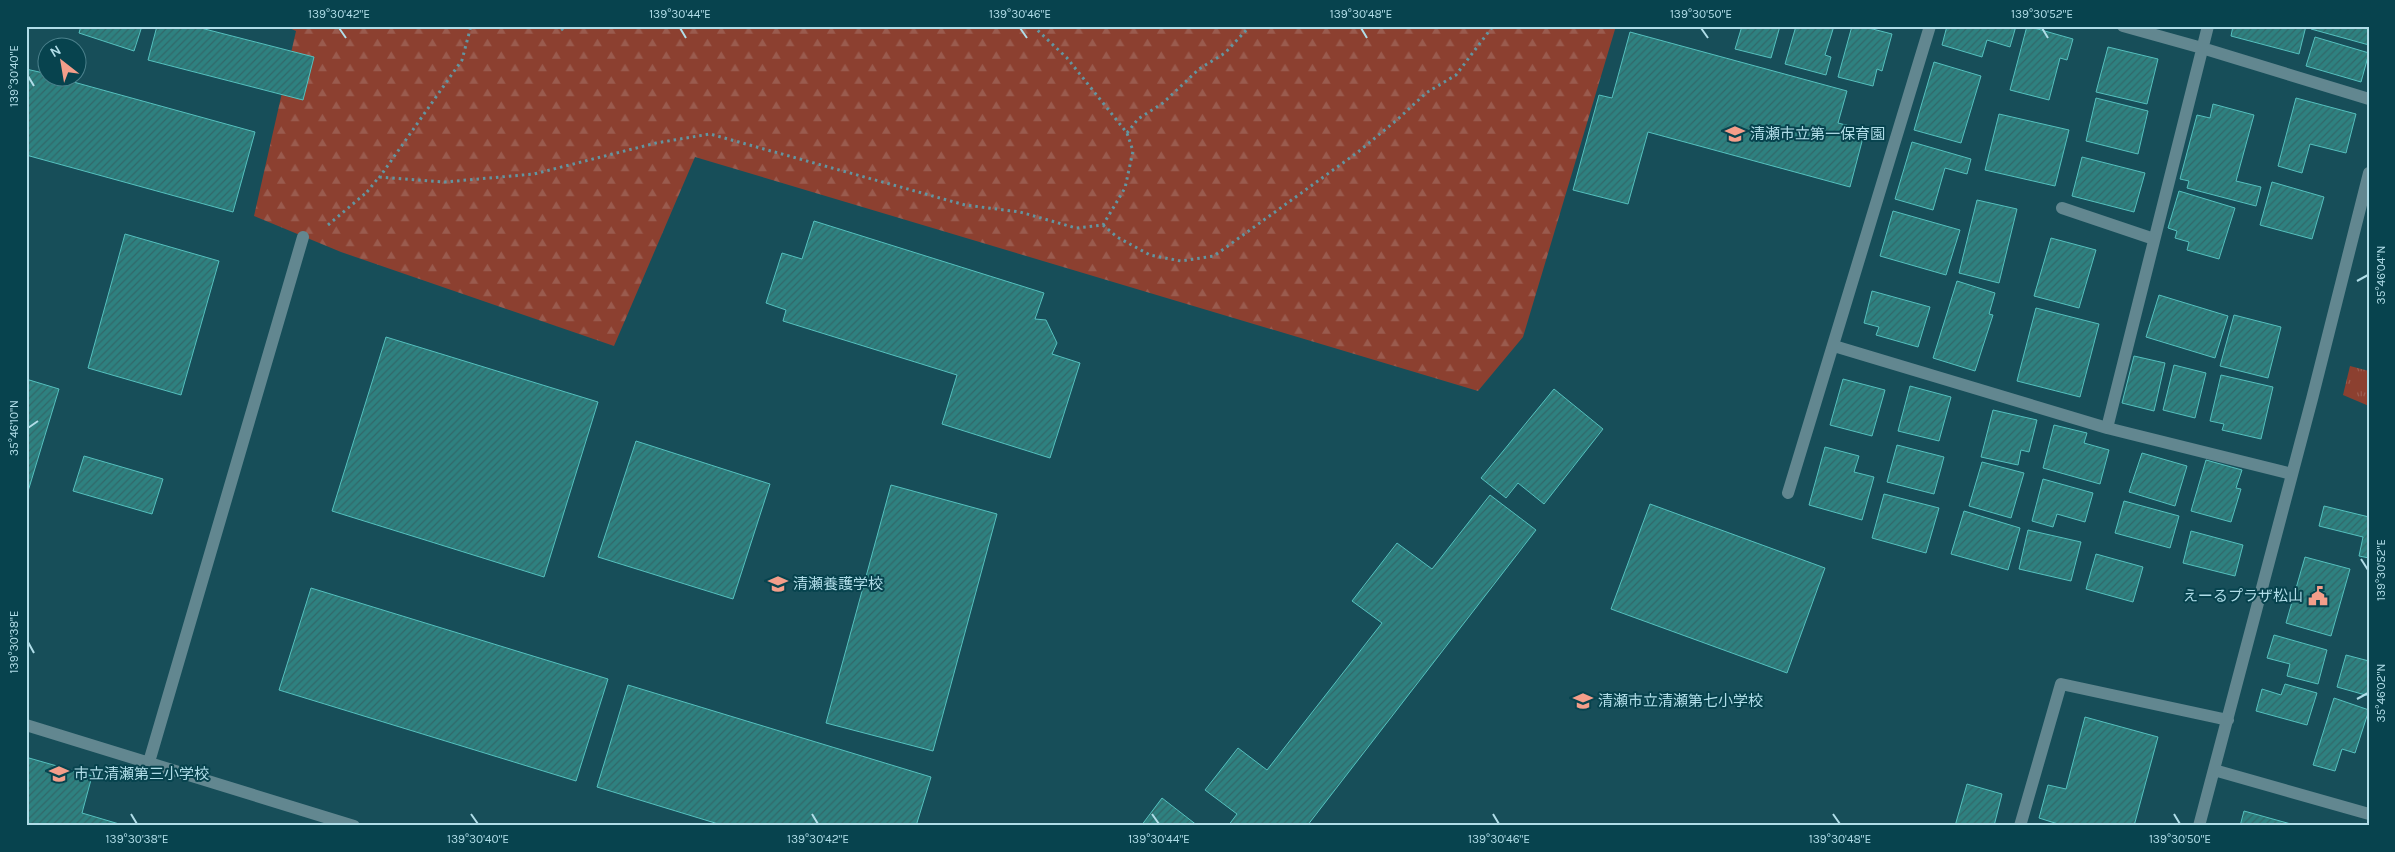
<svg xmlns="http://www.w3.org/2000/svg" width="2395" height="852" viewBox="0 0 2395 852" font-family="Karla,'Noto Sans JP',sans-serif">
	<defs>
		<pattern id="forest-firs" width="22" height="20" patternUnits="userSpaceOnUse" patternTransform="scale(1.25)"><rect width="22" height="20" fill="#8c4030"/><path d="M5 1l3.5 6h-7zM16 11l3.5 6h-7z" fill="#9a5b4e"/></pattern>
		<pattern id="park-tufts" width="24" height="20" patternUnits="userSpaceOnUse" patternTransform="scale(1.25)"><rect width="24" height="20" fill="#8c4030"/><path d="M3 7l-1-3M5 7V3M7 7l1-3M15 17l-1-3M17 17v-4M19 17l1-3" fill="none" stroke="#9a5b4e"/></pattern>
		<pattern id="building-hatch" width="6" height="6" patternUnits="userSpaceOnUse" patternTransform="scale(1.25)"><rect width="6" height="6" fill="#2e8180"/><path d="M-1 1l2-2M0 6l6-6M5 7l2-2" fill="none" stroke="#316869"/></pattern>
	</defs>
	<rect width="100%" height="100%" fill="#174e59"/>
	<path fill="url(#forest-firs)" d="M285,26H1616L1523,337L1478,391L695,157L614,346L341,252L254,216L296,31Z"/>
	<path fill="url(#park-tufts)" d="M2350,366L2369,371V406L2343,395Z"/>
	<path fill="url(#building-hatch)" stroke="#55c0be" d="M81,26H142L134,51L79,33Z
		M157,26H193L314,57L303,100L148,60Z
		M1742,26H1780L1771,58L1735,49Z
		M1796,26H1834L1825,55L1831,57L1826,75L1785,64Z
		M1852,26H1861L1892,34L1882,71L1877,69L1873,86L1838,77Z
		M1947,26H2016L2010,47L1987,40L1982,57L1942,45Z
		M2027,26L2073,39L2067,60L2060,58L2049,100L2010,90Z
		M2233,26H2306L2299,54L2231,36Z
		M2312,26H2369V45L2311,29Z
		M1630,32L1847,91L1838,123L1865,130L1850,187L1648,132L1628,204L1573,190L1599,95L1612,98Z
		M2315,37L2369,53L2361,82L2306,66Z
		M2108,47L2158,59L2147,104L2096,92Z
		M1934,62L1981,76L1961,143L1914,130Z
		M26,69L48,74V78H59L255,132L233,212L26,155Z
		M2096,98L2148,111L2138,154L2086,141Z
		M2296,98L2356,114L2346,153L2310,144L2302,173L2278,166Z
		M2213,104L2254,115L2236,181L2261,187L2256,206L2187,188L2189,181L2180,179L2197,115L2210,118Z
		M1999,114L2069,130L2055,186L1985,170Z
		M1912,142L1971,159L1967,174L1945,168L1933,210L1895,199Z
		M2082,157L2145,173L2134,212L2072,196Z
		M2272,182L2324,197L2312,239L2260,225Z
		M2179,191L2235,208L2219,259L2187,250L2189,242L2175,238L2177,231L2168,228Z
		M1977,200L2017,209L1999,283L1959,273Z
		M1893,211L1960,230L1946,275L1880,256Z
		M814,221L1044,293L1035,319L1046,320L1057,343L1052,354L1080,363L1050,458L942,424L957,375L783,321L786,310L766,303L782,253L802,259Z
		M125,234L219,261L181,395L88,368Z
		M2051,238L2096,250L2079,308L2034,296Z
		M1957,281L1995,293L1989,314L1993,315L1975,371L1933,358Z
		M1872,291L1930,307L1918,347L1876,335L1879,327L1864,323Z
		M2159,295L2228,316L2215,358L2146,337Z
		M2036,308L2099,324L2080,397L2017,381Z
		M2234,315L2281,327L2268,378L2220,366Z
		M386,337L598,402L544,577L332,511Z
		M2134,356L2165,363L2154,411L2122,403Z
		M2174,365L2206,373L2195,418L2163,410Z
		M2221,375L2273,387L2261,439L2222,430L2224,424L2210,421Z
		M26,379L59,389L26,498Z
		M1843,379L1885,390L1872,436L1830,425Z
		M1910,386L1951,397L1939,441L1898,431Z
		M1554,389L1603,429L1544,504L1518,483L1506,498L1481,478Z
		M1993,410L2037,420L2029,452L2021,450L2018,465L1981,457Z
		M2054,425L2087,433L2084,443L2109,450L2100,484L2043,468Z
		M636,441L770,484L733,599L598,557Z
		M1897,445L1944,457L1934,494L1887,482Z
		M1825,447L1859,456L1854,472L1874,477L1862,520L1809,505Z
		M2142,453L2187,466L2175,506L2129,492Z
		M84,456L163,479L152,514L73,491Z
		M2206,460L2242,470L2236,488L2241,489L2231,522L2191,511Z
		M1982,462L2024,473L2011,518L1969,506Z
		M2043,479L2093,493L2085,522L2057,514L2053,527L2032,521Z
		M891,485L997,514L933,751L826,723Z
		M1884,494L1939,508L1926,553L1872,538Z
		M1490,495L1536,530L1307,826H1228L1237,814L1205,790L1238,748L1267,770L1382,623L1352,601L1397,543L1432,569Z
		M2124,501L2179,516L2170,548L2115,533Z
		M1650,504L1825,568L1787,673L1611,609Z
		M2324,506L2369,517V558L2359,556L2363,537L2319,526Z
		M1964,511L2020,528L2008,570L1951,554Z
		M2028,530L2081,542L2071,581L2019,569Z
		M2191,531L2243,545L2235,576L2183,563Z
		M2096,554L2143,567L2133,602L2086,589Z
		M2305,557L2350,569L2331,636L2286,623Z
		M311,588L608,679L576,781L279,690Z
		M2274,635L2327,650L2318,684L2287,676L2290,664L2267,658Z
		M2346,655L2369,661V696L2337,687Z
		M2285,684L2317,693L2307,725L2256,711L2262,689L2281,695Z
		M628,685L931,777L916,826H725L597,787Z
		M2334,698L2369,710L2355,753L2342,749L2335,771L2313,765Z
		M2085,717L2158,737L2134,826H2058V824L2039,818L2048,785L2066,789Z
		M29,758L92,776L82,813L126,826H26V767Z
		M1967,784L2002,794L1994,826H1955Z
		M1162,798L1198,826H1141Z
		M2244,811L2298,826H2240Z"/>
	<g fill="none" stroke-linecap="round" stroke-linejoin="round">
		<path stroke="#6395a0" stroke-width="3" stroke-dasharray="2.5 4" stroke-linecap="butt" d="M561,30L567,26
			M1127,133L1138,119L1163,103L1199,69L1225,53L1250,26
			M379,178L462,60L471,26
			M367,192L379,177L445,182L534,174L656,143L710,134L965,205L1020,212L1076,228L1103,225L1125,188L1133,151L1127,133L1067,58L1033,26
			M328,225L367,192
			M1103,225L1117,237L1150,255L1181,261L1214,256L1358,152L1398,119L1426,93L1456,75L1493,26"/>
		<path stroke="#628790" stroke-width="12" d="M2123,26L2202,48L2369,99
			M2062,208L2154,239
			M1834,346L2107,428L2208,26
			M2107,428L2292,474
			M1788,493L1930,26
			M26,725L354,826
			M149,762L303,237
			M2214,770L2369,814
			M2020,826L2061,684L2228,720
			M2199,826L2312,399L2369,173"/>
	</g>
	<path fill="none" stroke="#b0dde8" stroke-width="2" d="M339,28L346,38M680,28L686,38M1020,28L1027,38M1361,28L1367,38M1701,28L1708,38M2042,28L2048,38M28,76L34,86M2357,281L2368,275M28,428L38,421M2361,559L2368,570M28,642L34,653M2357,699L2368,693M131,814L137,824M471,814L478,824M812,814L818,824M1152,814L1159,824M1493,814L1499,824M1833,814L1840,824M2174,814L2180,824"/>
	<defs>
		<symbol id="school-bare" viewBox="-9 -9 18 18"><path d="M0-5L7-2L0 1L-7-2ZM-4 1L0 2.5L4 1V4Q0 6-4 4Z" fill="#f49e8a" stroke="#07434e" stroke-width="2.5" paint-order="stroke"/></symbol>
		<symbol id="civic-bare" viewBox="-9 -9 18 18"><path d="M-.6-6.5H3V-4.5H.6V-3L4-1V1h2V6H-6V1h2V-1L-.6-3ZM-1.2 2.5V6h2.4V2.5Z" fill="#f49e8a" stroke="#07434e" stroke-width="2.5" paint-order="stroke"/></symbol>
	</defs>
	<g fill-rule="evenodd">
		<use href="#school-bare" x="1721" y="120" width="28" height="28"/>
		<use href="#school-bare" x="764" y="570" width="28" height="28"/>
		<use href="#civic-bare" x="2304" y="582" width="28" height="28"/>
		<use href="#school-bare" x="1569" y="687" width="28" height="28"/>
		<use href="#school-bare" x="45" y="760" width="28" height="28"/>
	</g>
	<g text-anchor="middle" stroke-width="4" stroke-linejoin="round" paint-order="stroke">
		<g font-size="15" fill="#b0dde8" stroke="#07434e" text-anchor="start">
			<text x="1750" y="139">清瀬市立第一保育園</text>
			<text x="793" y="589">清瀬養護学校</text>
			<text x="2303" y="601" text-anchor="end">えーるプラザ松山</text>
			<text x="1598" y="706">清瀬市立清瀬第七小学校</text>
			<text x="74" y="779">市立清瀬第三小学校</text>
		</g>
	</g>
	<rect width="2395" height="852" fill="none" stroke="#07434e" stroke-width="55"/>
	<g transform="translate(62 62) rotate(329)"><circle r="24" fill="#07434e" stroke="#4b818c"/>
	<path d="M0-4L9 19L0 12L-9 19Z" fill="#f49e8a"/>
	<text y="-8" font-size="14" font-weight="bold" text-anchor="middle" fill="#b0dde8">N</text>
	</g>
	<rect x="28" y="28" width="2340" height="796" fill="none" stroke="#b0dde8" stroke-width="2"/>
	<g font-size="12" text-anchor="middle" fill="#b0dde8">
		<text x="339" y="18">139°30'42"E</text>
		<text x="680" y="18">139°30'44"E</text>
		<text x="1020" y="18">139°30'46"E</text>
		<text x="1361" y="18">139°30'48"E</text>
		<text x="1701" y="18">139°30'50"E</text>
		<text x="2042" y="18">139°30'52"E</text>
		<text transform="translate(14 76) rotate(-90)" y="4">139°30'40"E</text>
		<text transform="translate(2381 275) rotate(-90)" y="4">35°46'04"N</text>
		<text transform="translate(14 428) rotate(-90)" y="4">35°46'10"N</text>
		<text transform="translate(2381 570) rotate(-90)" y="4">139°30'52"E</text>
		<text transform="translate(14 642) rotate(-90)" y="4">139°30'38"E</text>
		<text transform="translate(2381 693) rotate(-90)" y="4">35°46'02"N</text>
		<text x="137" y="843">139°30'38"E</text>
		<text x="478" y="843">139°30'40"E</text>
		<text x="818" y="843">139°30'42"E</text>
		<text x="1159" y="843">139°30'44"E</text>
		<text x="1499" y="843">139°30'46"E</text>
		<text x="1840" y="843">139°30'48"E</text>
		<text x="2180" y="843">139°30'50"E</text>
	</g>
</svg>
